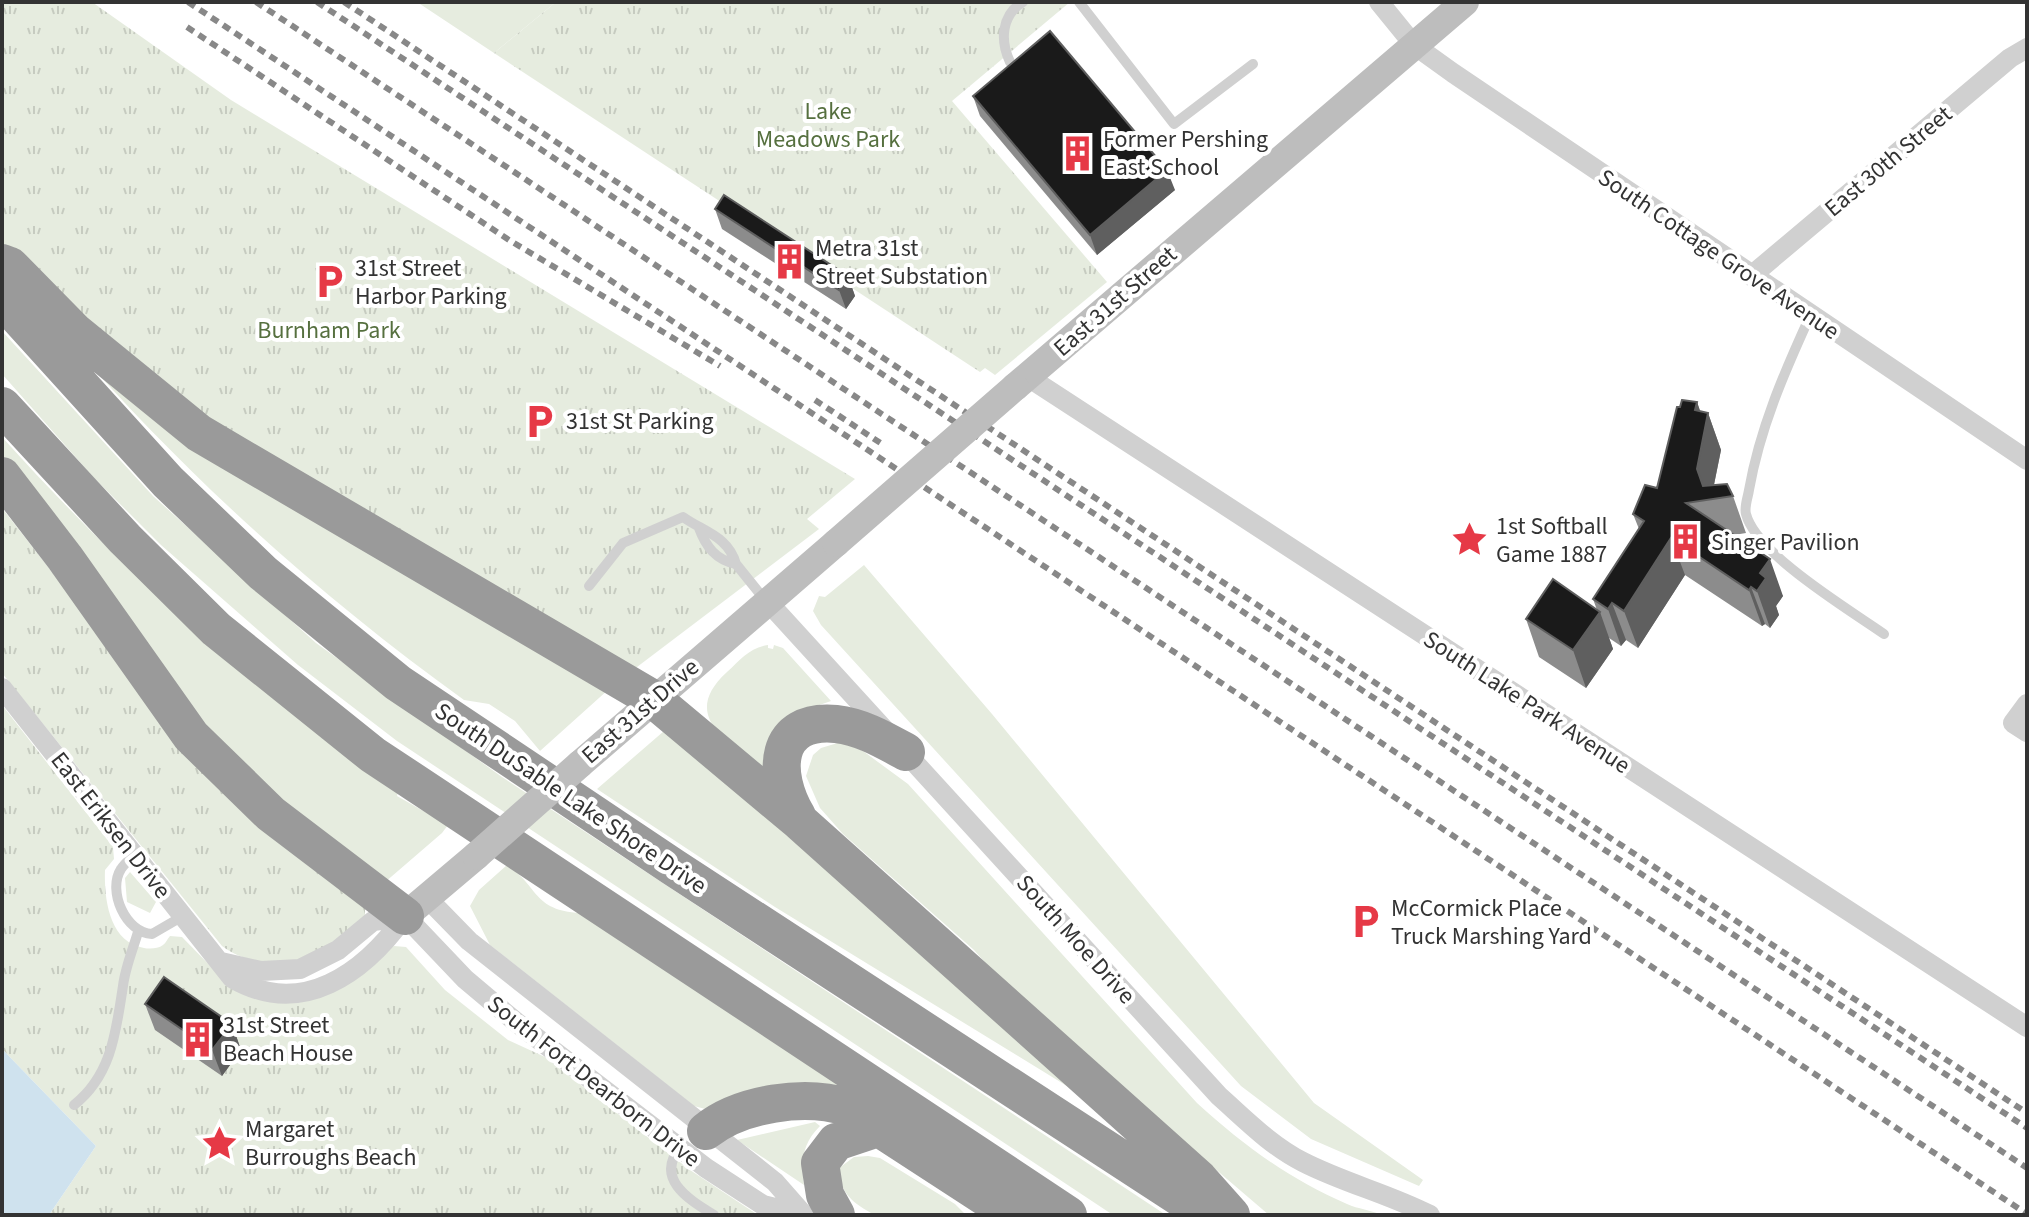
<svg xmlns="http://www.w3.org/2000/svg" width="2029" height="1217" viewBox="0 0 2029 1217" font-family="'Source Sans 3',sans-serif">
	<defs>
		<pattern id="park-tufts" width="24" height="20" patternUnits="userSpaceOnUse" patternTransform="scale(2)"><rect width="24" height="20" fill="#e6ecdf"/><path d="M3 7l-1-3M5 7V3M7 7l1-3M15 17l-1-3M17 17v-4M19 17l1-3" fill="none" stroke="#c6cbc0"/></pattern>
	</defs>
	<rect width="100%" height="100%" fill="#fff"/>
	<path fill="#e6ecdf" d="M417,2H556L494,53Z
		M2,331L153,496L316,643L502,777L1166,1215H1113L397,741L298,665L161,545L94,478L2,374Z
		M74,347L609,689L540,751L515,721L489,704L464,700C320,596 192,481 74,347Z
		M2,437C122,570 252,688 398,792L397,796L448,825L442,833L384,883L234,766L2,462Z
		M864,565L992,714L1314,1103L1423,1180L1419,1186L1311,1139L1241,1086L821,625L813,611L819,596L825,597Z
		M768,645V648L773,649L774,645L783,648L831,701L799,712L764,773C730,742 678,717 727,672C740,660 750,647 768,645Z
		M664,731L672,733L1075,1091L775,907L597,789Z
		M841,742L863,751L908,784L1197,1103C1243,1145 1289,1179 1347,1204C1358,1209 1371,1210 1382,1215H1269L1019,1001L974,950L843,834L820,808L806,776L813,755L821,748Z
		M507,865C539,886 532,910 580,913L864,1102L709,1110L694,1106L490,945L470,906L479,890Z
		M130,872L156,902L150,913L127,902L125,878Z
		M815,1122L820,1126C802,1144 801,1160 804,1185L737,1140Z
		M868,1156L880,1158L955,1204L966,1215H875C854,1204 839,1193 839,1168L854,1157Z"/>
	<path fill="url(#park-tufts)" d="M2,2H92L231,100L855,479L807,519L819,529L637,667L628,669L197,416L2,245Z
		M556,2H1070L952,101L1107,282L995,375L985,368L980,372L494,53Z
		M2,508L81,609L365,909V917C353,927 339,943 325,950C292,967 252,968 222,946L2,673Z
		M2,705L113,847L114,859L105,870C104,899 109,942 144,948C149,949 158,949 163,945C166,943 167,939 170,936L182,937L227,983L274,1000L394,946L406,947L445,990L508,1040L545,1057L690,1170L758,1215H49L96,1146L2,1049Z"/>
	<path fill="#cfe2ee" d="M2,1049L96,1146L49,1215H2Z"/>
	<g fill="none" stroke-linecap="round" stroke-linejoin="round">
		<path stroke="#d0d0d0" stroke-width="10" d="M1079,2L1174,124L1253,64
			M1010,62C1000,41 1001,15 1023,2
			M1810,316C1784,373 1760,428 1749,490C1748,497 1744,507 1746,514C1756,554 1850,610 1884,634
			M736,564L765,600
			M589,586L623,543L683,517C704,532 728,536 736,564C716,560 706,547 699,528
			M134,855C130,859 124,864 121,869C107,891 126,933 152,934L183,916
			M74,1105C112,1075 116,1031 123,986C125,968 133,949 138,932
			M682,1145C653,1178 688,1199 714,1215"/>
		<path stroke="#d0d0d0" stroke-width="20" d="M1379,2L1414,45L1453,73L2027,460
			M1751,276L2010,58L2027,48
			M1028,377L2027,1027
			M767,601L1219,1096C1245,1119 1271,1146 1303,1162C1344,1183 1389,1194 1430,1215
			M2,688L232,978C302,1019 364,973 405,916
			M2027,704L2013,723L2027,732
			M427,898L469,941L775,1182L804,1215
			M405,916L465,979L516,1022L706,1168L763,1205L803,1215
			M221,962L261,971L300,969L338,950L373,921L404,917"/>
		<path stroke="#bdbdbd" stroke-width="28" d="M1015,387L1465,2
			M580,764L836,543
			M405,916L476,856"/>
		<path stroke="#9a9a9a" stroke-width="38" d="M2,263L10,266L75,332L199,433L653,699L800,822L1199,1179L1231,1215
			M2,299L168,482L263,573L398,683L673,867L1207,1215
			M2,406L125,539L216,629L373,755L1068,1215
			M2,476L65,558L191,736L271,814L405,916
			M797,816C772,774 773,718 836,724C862,727 884,740 906,752
			M706,1131C741,1103 805,1094 847,1107L1013,1215
			M836,1215L825,1195L820,1163L836,1142L878,1128"/>
		<path stroke="#888" stroke-width="6" stroke-dasharray="8 6" stroke-linecap="butt" d="M188,2L2027,1214
			M256,2L2027,1168
			M317,2L2027,1128
			M344,2L2027,1113
			M187,27L509,240L720,366
			M815,400L885,446"/>
		<path stroke="#bdbdbd" stroke-width="28" d="M836,543L1015,387
			M476,856L580,764"/>
	</g>
	<path fill="#8c8c8c" d="M973,96L1175,190L1097,255L980,116Z
		M715,209L848,276L855,296L846,309L722,229Z
		M1697,402L1700,411L1708,413L1721,450L1714,485L1733,496L1746,533L1734,535L1783,596L1776,606L1779,615L1770,628L1765,624L1762,626L1685,575L1638,648L1626,640L1621,646L1609,638L1613,649L1586,688L1539,657L1526,619L1597,610L1593,599L1639,529L1633,514L1657,488L1680,407Z
		M145,1004L232,1024L241,1050L222,1076L155,1030Z"/>
	<path fill="#5f5f5f" d="M1167,170L1175,190L1097,255L1090,235Z
		M848,276L855,296L846,309L839,290Z
		M1697,402L1705,425L1708,413L1721,450L1711,499L1708,500L1697,469L1695,410Z
		M1671,538L1685,575L1638,648L1624,611Z
		M1770,559L1783,596L1776,606L1779,615L1770,628L1757,591L1760,573Z
		M1751,587L1765,624L1762,626L1749,590Z
		M1612,603L1626,640L1621,646L1608,609Z
		M1600,612L1613,649L1586,688L1573,650Z
		M232,1024L241,1050L222,1076L212,1050Z"/>
	<path fill="#1a1a1a" stroke="#5f5f5f" stroke-width="2" d="M1050,31L1167,170L1090,235L973,96Z
		M724,195L848,276L839,290L715,209Z
		M1682,400L1697,402L1695,410L1708,413L1697,469L1703,486L1727,484L1733,496L1686,503L1770,559L1760,573L1766,578L1757,591L1751,587L1749,590L1671,538L1624,611L1612,603L1608,609L1593,599L1644,521L1633,514L1645,485L1657,488L1677,407H1680Z
		M1553,579L1600,612L1573,650L1526,619Z
		M164,977L232,1024L212,1050L145,1004Z"/>
	<defs>
		<symbol id="building-bare" viewBox="-9 -9 18 18"><path d="M-4-6H4V6H1V3H-1V6H-4ZM-2.5-4.3h1.7v1.8h-1.7ZM.8-4.3h1.7v1.8H.8ZM-2.5-1h1.7V.8h-1.7ZM.8-1h1.7V.8H.8Z" fill="#e63946" stroke="#fff" stroke-width="2.5" paint-order="stroke"/></symbol>
		<symbol id="parking-bare" viewBox="-9 -9 18 18"><path d="M-3.5-5.5H1a3.5 3.5 0 0 1 0 7H-1V5.5H-3.5ZM-1-3.4V-.6H.8a1.4 1.4 0 0 0 0-2.8Z" fill="#e63946" stroke="#fff" stroke-width="2.5" paint-order="stroke"/></symbol>
		<symbol id="sight-bare" viewBox="-9 -9 18 18"><path d="M0-6L1.8-2.2L6-1.7L2.9 1.2L3.7 5.4L0 3.3L-3.7 5.4L-2.9 1.2L-6-1.7L-1.8-2.2Z" fill="#e63946" stroke="#fff" stroke-width="2.5" paint-order="stroke"/></symbol>
	</defs>
	<g fill-rule="evenodd">
		<use href="#building-bare" x="1052" y="128" width="51" height="51"/>
		<use href="#building-bare" x="764" y="236" width="51" height="51"/>
		<use href="#parking-bare" x="304" y="256" width="51" height="51"/>
		<use href="#parking-bare" x="514" y="396" width="51" height="51"/>
		<use href="#sight-bare" x="1444" y="514" width="51" height="51"/>
		<use href="#building-bare" x="1660" y="516" width="51" height="51"/>
		<use href="#parking-bare" x="1340" y="896" width="51" height="51"/>
		<use href="#building-bare" x="172" y="1014" width="51" height="51"/>
		<use href="#sight-bare" x="194" y="1118" width="51" height="51"/>
	</g>
	<g text-anchor="middle" stroke-width="8" stroke-linejoin="round" paint-order="stroke">
		<g font-size="24" fill="#56703f" stroke="#fff">
			<text x="828" y="119">Lake<tspan x="828" dy="28">Meadows Park</tspan></text>
			<text x="329" y="338">Burnham Park</text>
		</g>
		<g font-size="24" fill="#333" stroke="#fff" text-anchor="start">
			<text x="1103" y="147">Former Pershing<tspan x="1103" dy="28">East School</tspan></text>
			<text x="815" y="256">Metra 31st<tspan x="815" dy="28">Street Substation</tspan></text>
			<text x="355" y="276">31st Street<tspan x="355" dy="28">Harbor Parking</tspan></text>
			<text x="566" y="429">31st St Parking</text>
			<text x="1496" y="534">1st Softball<tspan x="1496" dy="28">Game 1887</tspan></text>
			<text x="1711" y="550">Singer Pavilion</text>
			<text x="1391" y="916">McCormick Place<tspan x="1391" dy="28">Truck Marshing Yard</tspan></text>
			<text x="223" y="1033">31st Street<tspan x="223" dy="28">Beach House</tspan></text>
			<text x="245" y="1137">Margaret<tspan x="245" dy="28">Burroughs Beach</tspan></text>
		</g>
		<g font-size="24" fill="#333" stroke="#fff">
			<text transform="translate(1888 161) rotate(-40)" y="8">East 30th Street</text>
			<text transform="translate(1719 254) rotate(34)" y="8">South Cottage Grove Avenue</text>
			<text transform="translate(1115 301) rotate(-41)" y="8">East 31st Street</text>
			<text transform="translate(1527 702) rotate(33)" y="8">South Lake Park Avenue</text>
			<text transform="translate(640 711) rotate(-41)" y="8">East 31st Drive</text>
			<text transform="translate(571 798) rotate(34)" y="8">South DuSable Lake Shore Drive</text>
			<text transform="translate(111 825) rotate(52)" y="8">East Eriksen Drive</text>
			<text transform="translate(1076 939) rotate(48)" y="8">South Moe Drive</text>
			<text transform="translate(594 1081) rotate(38)" y="8">South Fort Dearborn Drive</text>
		</g>
	</g>
	<rect width="2029" height="1217" fill="none" stroke="#333333" stroke-width="8"/>
</svg>
